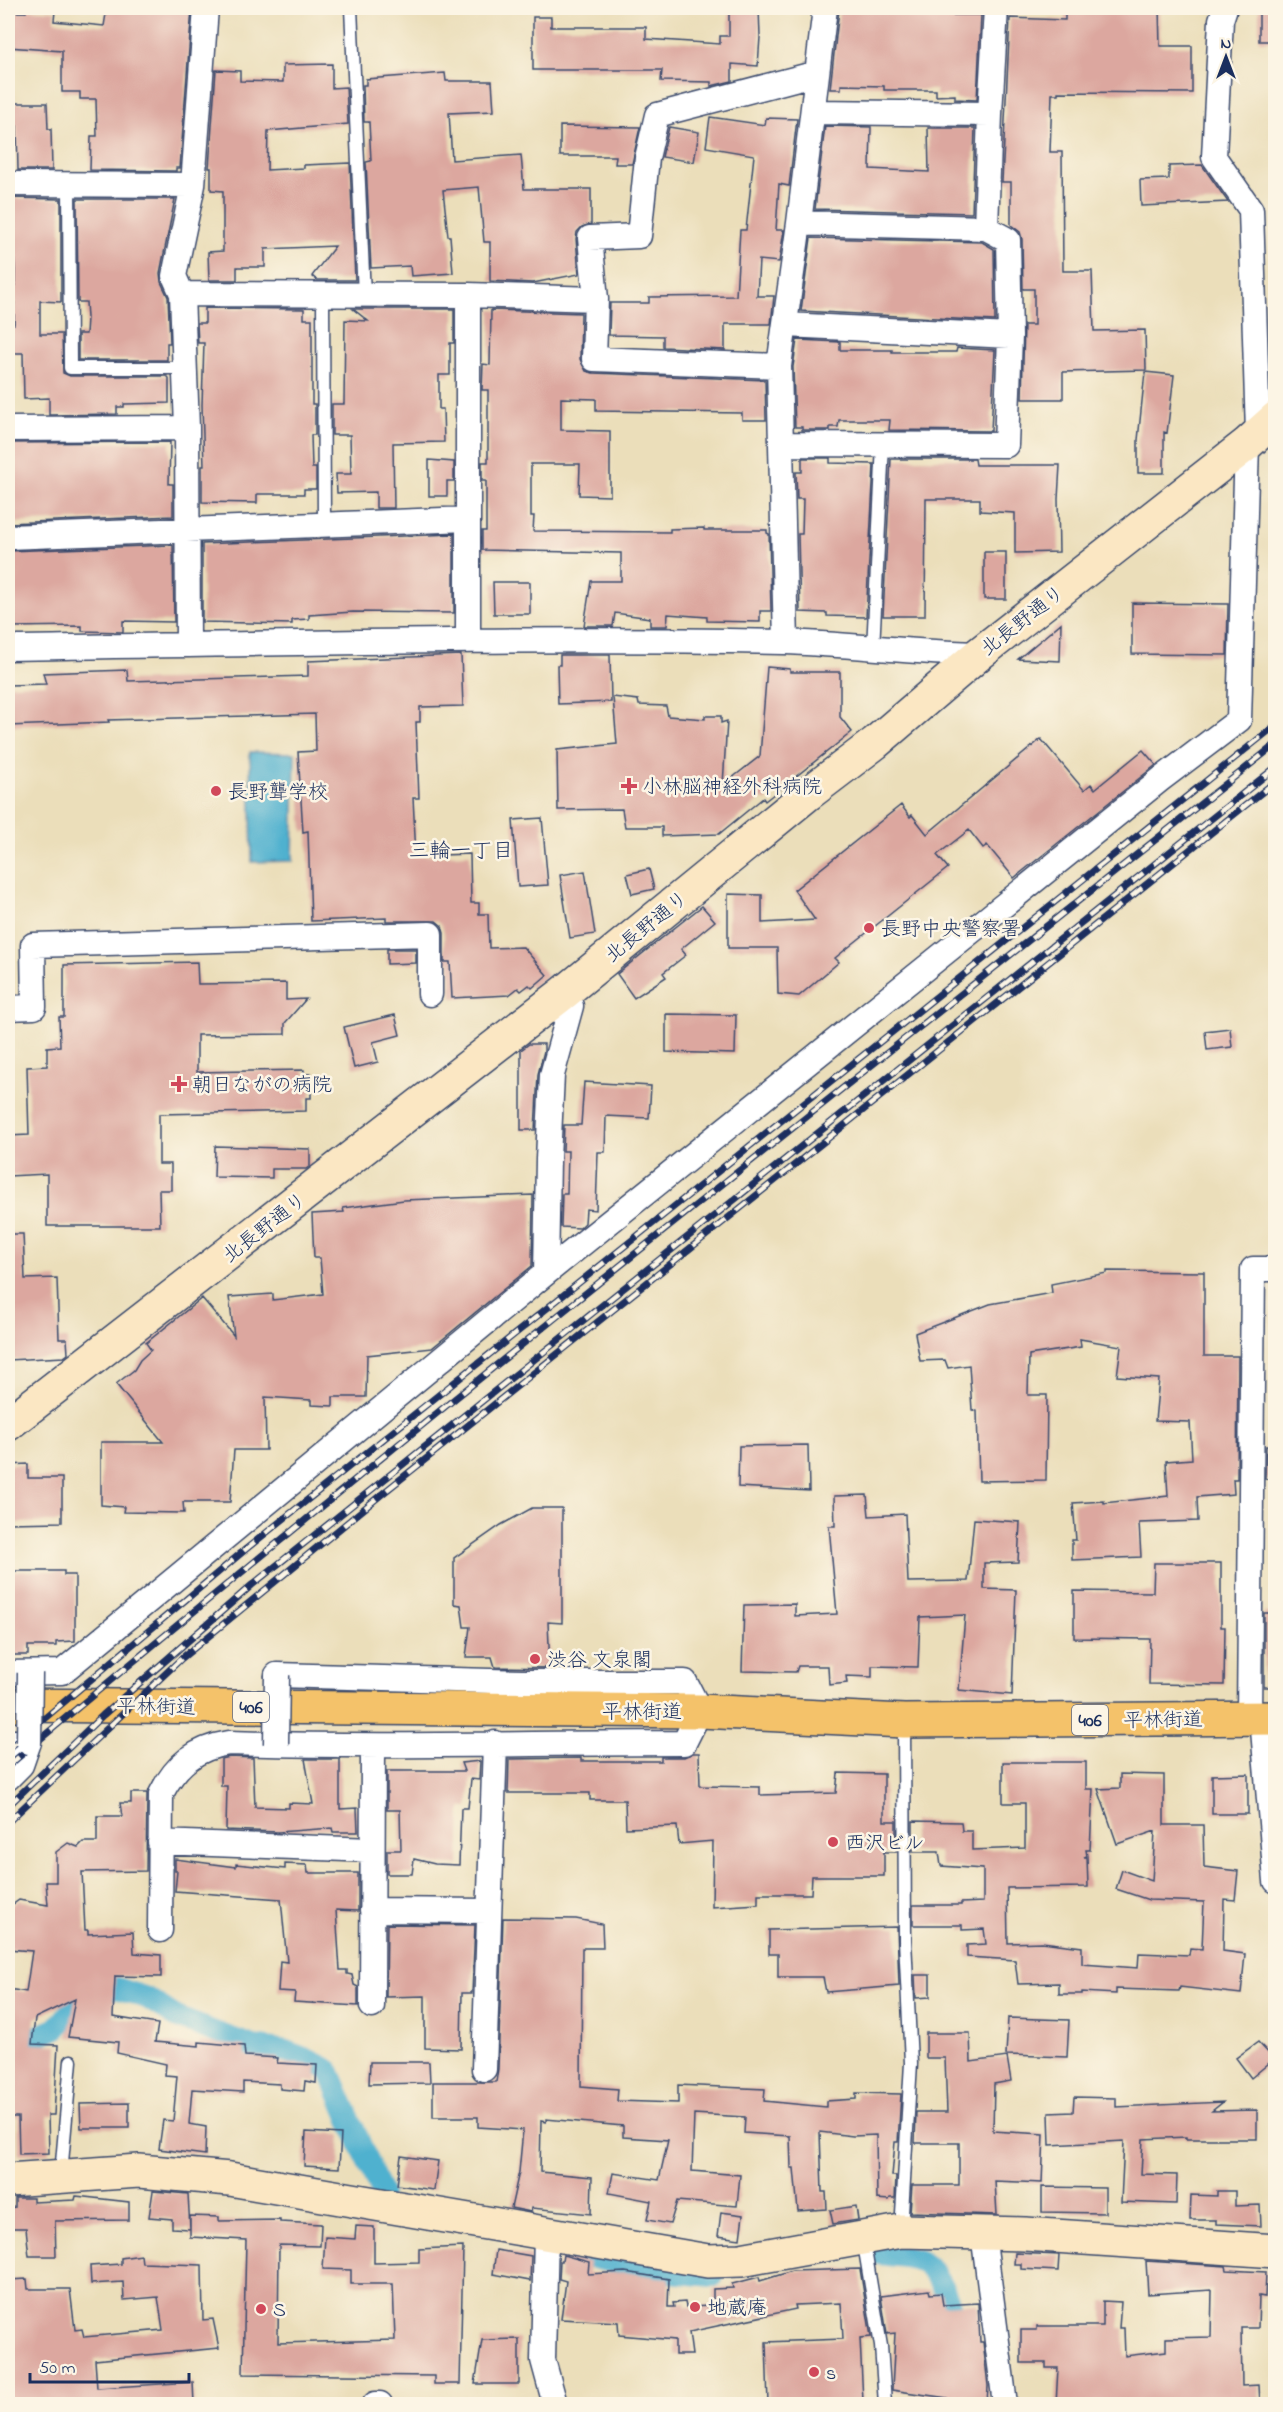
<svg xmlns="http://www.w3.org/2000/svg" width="1283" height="2412" viewBox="0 0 1283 2412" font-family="'Indie Flower','Klee One',sans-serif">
	<rect width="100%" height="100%" fill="#fcf5e5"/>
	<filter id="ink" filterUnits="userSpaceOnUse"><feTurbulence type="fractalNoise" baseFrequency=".0167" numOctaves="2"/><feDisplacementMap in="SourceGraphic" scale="12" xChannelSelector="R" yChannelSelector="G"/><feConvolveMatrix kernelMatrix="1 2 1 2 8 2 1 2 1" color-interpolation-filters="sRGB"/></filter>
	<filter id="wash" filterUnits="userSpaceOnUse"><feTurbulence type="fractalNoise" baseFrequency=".008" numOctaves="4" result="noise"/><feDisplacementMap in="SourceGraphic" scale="24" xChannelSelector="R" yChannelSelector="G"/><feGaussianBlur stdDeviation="1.35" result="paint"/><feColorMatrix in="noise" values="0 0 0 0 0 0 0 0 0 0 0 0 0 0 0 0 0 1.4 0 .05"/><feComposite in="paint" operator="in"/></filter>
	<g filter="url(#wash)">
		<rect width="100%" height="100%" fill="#ebdeba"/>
		<path fill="#50b1cf" stroke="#367096" stroke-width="1.5" d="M250,752L295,753L293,861L252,862Z"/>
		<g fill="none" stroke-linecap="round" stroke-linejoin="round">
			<path stroke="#50b1cf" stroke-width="22" d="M8,2036L37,2037L57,2028L75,2006L95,1993L117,1988L147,1998L176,2017L212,2031L253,2046L286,2051L307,2059L329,2070L381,2193
				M572,2253L647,2270L713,2276
				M879,2254C891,2256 906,2256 917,2260C939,2269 957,2311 953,2333
				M944,2404L947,2369"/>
		</g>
		<g id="blocks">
			<path fill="#dca79f" d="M107,8H192L180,168H176V171L90,170L91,136H97L96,99H80V92H62V51L8,47V12H26V9L55,11L54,21L104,26Z
				M729,8H759L760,37L758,66L732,64V81L711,86V82L661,81L662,70H533V17H551V27H646V39L720,44V36H729Z
				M1065,8H1159L1160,46H1192V93L1058,92V94H1052L1050,152H1062L1063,271H1092L1094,331L1145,330L1146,370L1063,372V399H1022L1024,325H1034V289H1023L1022,239L1020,232L1011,225V182H1002L1010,18L1065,20Z
				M1259,8H1275V41H1259Z
				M839,10L921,11L922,15H981L977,100L955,99V95L936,96V90H884V86L841,85V89H830Z
				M332,64V88L346,87L348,124L268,131L267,170L304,168V165L350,163L355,280H317L312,276L335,246L265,249V267H237V280H209L208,252L223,251V191L211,190V168H209L216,70L240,71V81L283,82V65Z
				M445,73L446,81H492L494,111L449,113L452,160L521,155L524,189H591V224L582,227L577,232L576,239L579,274L533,283L490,281V242H484L479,187L443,190L448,236H450L453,273L411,276L410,266L371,268L366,162L371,161L369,122H364L363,85H366V79Z
				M12,103H47L48,129H51L52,170H18L17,126H12Z
				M710,117L765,125L766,118L797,119L789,186L779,184L776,230H784L779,262L759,260L757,296H774L771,324H725V350L663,347V336L609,335L610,303H649V297L736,296L740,230H746L754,155L706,147Z
				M560,126L640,127L632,164H615L616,156H560Z
				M825,126L871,127L870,169L929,172L928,128H975L972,213L815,209Z
				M669,127L699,132L694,162L662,157Z
				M1202,165L1228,202L1141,206L1140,180L1169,179V166Z
				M9,198L61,199V302L40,301V334H62L63,373L70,376H167L169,378V403L124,404V407H117V414L49,415V398L24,399L23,353H10L9,324H14L15,271L12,223H9Z
				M77,199H175L160,273L161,282L168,297L170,343H167V360H78V334H86L87,318L86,302H78Z
				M811,238L982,242L994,249L995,321L801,311Z
				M205,308L304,309V319H312V404H315V435H311L312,468H316V489H304V494H257V503L202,502V466H204L202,405L204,343H198L197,323H205Z
				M353,309H454V343H450V375H439V409H443L444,442L393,443L394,508H376V492L337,493L336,474H351L350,435H332V404H344L345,320L368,321Z
				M491,310L581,313L580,359L586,371L593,373L765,380L766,420H742V413L596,411V399L561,398V430L610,431V496L579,495L580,464H531V516H534L533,531L670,532V529L704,528V530H767V533L769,534L771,611H760V622L707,621V617L668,614L667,626H650V618L615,613L613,626H584L591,581H621V553L482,550V531H486V481H482V462H488V390H482L483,364L490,365Z
				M797,340L840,342V350H892V352H956L957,348L995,350L991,431L889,430L890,420H839L838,427H830V430H802V427H795L793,367Z
				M1145,372L1174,375L1167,433L1164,432V473H1138V440Z
				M170,442L169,484H173V516L8,523V443Z
				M802,458H830V463L874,464L866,617L827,616V613L800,612L798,534H802L803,499H797L796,472H802Z
				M891,459H975L976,465H1060L1058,499L1059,552L1015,553V513L980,511V499H926L925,616H883Z
				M429,460L454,462V481H447V496H429Z
				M454,534V613L353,612L309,615V619L292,620V624L202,622V544Z
				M173,545L174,622L123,621V632L82,631V626L8,627V551Z
				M984,552H1006V599H984Z
				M493,582H530V614H494Z
				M1132,603L1228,604L1227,655L1132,654Z
				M1061,623L1060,661L1018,659Z
				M461,655L463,706L420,707V722H416L419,798H413L416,856L470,854L471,903H479V914H488L489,948L523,947L547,975L532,988L529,985L521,991L518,988L509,995L452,998L450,962H444V933L442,926L436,921H386V918L311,921L308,831L303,832L298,752L316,751L315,714L108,720L109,722L8,726V685L46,684L43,673L127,670L128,681L308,676V661Z
				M560,655H610L611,702L558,704L557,665H560Z
				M767,667L790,669V672H840V717L852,732L765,801L763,798L719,834L662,836V827H625L622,809L558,810L557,750L617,744L613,697L638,700L639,705L666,706L668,716L705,719V716H721V723L727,721L723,785L760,756Z
				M1041,739L1084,790L1091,784L1095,789L1143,750L1156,765L1014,878L987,845L983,848L969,830L937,855L948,868L835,958L839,962L799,996L778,994L777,948H728V894L762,895V923L815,920L794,890L901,805L910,817L912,815L927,834Z
				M542,818L548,885L518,887L513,820Z
				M649,869L654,889L632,894L627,874Z
				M585,871L595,934L570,938L560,875Z
				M702,906L715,921L681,949L686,955L663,973L666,977L634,998L617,974Z
				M387,949H416V963L387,964Z
				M197,962L198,984L286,983V1000L306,999L285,1023V1034L197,1035V1072L304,1070V1074H311V1098H306V1111L159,1114V1164H171V1190H159L160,1226H47V1174L8,1176V1136L29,1135L27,1067L47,1066V1047L60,1046L59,1017H64V965Z
				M666,1014L736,1015L735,1054L666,1052Z
				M395,1015L400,1035L373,1042L378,1062L354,1068L344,1027Z
				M1230,1028L1232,1047L1207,1050L1205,1031Z
				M529,1044H544V1051L538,1074L535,1130H521V1050Z
				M584,1082L651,1086L649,1118L606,1116L605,1152H598L596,1210L586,1209L585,1223L580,1228L561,1227L562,1194H567L568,1151H563L564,1125H581Z
				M215,1146L310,1149V1166L306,1169H272V1178L214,1177Z
				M533,1195L532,1266L432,1348L367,1355L366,1397H333V1406L311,1405V1400L265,1397L266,1450H234L230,1502H183L184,1513L123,1512L124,1507L101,1505V1442H163L116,1384L134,1370L140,1360L151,1350L146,1343L202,1298L234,1336L229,1297L273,1294V1300L323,1294L320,1258H314L312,1214L344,1212L343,1208L404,1200Z
				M8,1234H23L25,1279L57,1278L59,1339H67L68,1354L64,1357L8,1360Z
				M1107,1271L1204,1272V1356H1238L1237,1479H1233L1234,1494L1197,1497L1198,1521L1139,1523L1141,1557L1072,1560V1540H1076L1073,1503L1104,1501V1503L1168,1496L1166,1461L1192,1459L1190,1422L1155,1421L1159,1379L1117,1376L1121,1346L1080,1339L1081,1347L1029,1355L1028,1395H1047L1046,1480L979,1481L977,1411L972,1410L969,1365L948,1368L945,1360L920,1361L915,1333L990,1304L1052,1293L1051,1284L1107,1273Z
				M808,1445L809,1491L738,1487L739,1446Z
				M1266,1446H1275V1480L1265,1479Z
				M28,1464V1478H62V1522L8,1523V1465Z
				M867,1495L869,1516L905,1514L908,1582L968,1581L974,1519L1020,1522L1018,1562L984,1563V1589L1016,1590L1012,1695L959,1690L965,1615L920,1617L918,1667L872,1666V1677L846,1676L847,1683L829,1685L828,1666H798L796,1672L742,1671L744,1605L795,1604V1616L837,1614L829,1526H835L834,1496Z
				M532,1508H562V1623L548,1622L550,1668L495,1667L492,1657H466L470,1627H464L461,1605L454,1604V1558L501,1525Z
				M1154,1563H1221V1627H1225L1224,1685L1149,1684L1150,1639L1074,1638V1591L1153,1592Z
				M8,1571H64V1575H75V1641L56,1642V1646H28V1655H8Z
				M1264,1613H1275V1687H1264Z
				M693,1753H699L700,1786L760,1787V1795L836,1793L838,1773L884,1774V1821H896V1852H884V1876H812L811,1894H758V1904L712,1907L713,1841L679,1844L677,1826L626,1828L625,1800H590V1793H508L509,1759L581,1758V1761H661V1757H684Z
				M230,1757L253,1758L255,1807L289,1808V1803L313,1804L305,1759H340V1809L357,1808L358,1832H333L332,1828L278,1832L226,1830L227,1786H221V1759Z
				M480,1761L479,1780L471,1779L468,1808H461L459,1865L435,1864L414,1859L412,1874H387V1850H401L400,1810H387V1771H464L461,1763Z
				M1003,1762H1086V1789H1093L1090,1850H1086L1087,1856L1084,1857H1087L1088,1887L1007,1888L1008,1943L1042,1942L1082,1947V1964L1138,1968L1139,1953L1189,1955L1190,1948L1202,1949L1204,1902L1149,1900L1116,1889L1122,1870L1152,1881L1155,1831L1117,1844L1098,1789L1120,1788V1774L1164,1775V1825H1203L1204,1867L1238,1871L1235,1900L1224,1899L1223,1951L1245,1954L1241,1994L1180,1987L1179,1991L1116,1989V1994L1082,1992V1994H1059V1983L1018,1984L1015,1960L967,1957V1945L986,1944L984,1929L962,1930V1925H913V1905H961V1903L983,1902V1869L941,1866L939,1852H913V1821L961,1822L962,1831H972V1850L1025,1848V1803H1003Z
				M1248,1774V1814H1212V1775Z
				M131,1793H147L146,1871L82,1872L85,1930H88V1934L133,1932L134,1953L161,1955V1977L115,1976L113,2017L158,2024L155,2042L199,2046V2042L244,2046L245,2056L278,2058L277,2063L317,2065L316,2083L305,2081L304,2091L280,2089V2084L243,2082V2092L192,2089L189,2124L206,2127L205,2155L159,2149L163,2120L173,2121L177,2076L165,2075L166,2064L117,2053L118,2042L68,2037L75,1999L35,2018L32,2044L58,2045L54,2115H48L49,2153L19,2154L18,2117H8V1989L26,1992L32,1951L8,1949V1908L19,1900L48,1905L46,1882H56V1852L68,1843L78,1847L83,1842H97V1816H122L120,1803H131Z
				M175,1859L236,1867V1864L285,1869V1864L307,1865L308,1873H358V1911L336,1910L340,1970H347V1974L352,1975L354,1985L358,1987V2006L294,2002L295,1992L278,1991L280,1961L287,1962L281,1899L175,1891L177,1871H175Z
				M503,1918L576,1919L602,1924L603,1948H582L581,2086L618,2089L617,2101L678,2103V2085L765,2089L764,2101L826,2107V2101L856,2099V2093L901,2094L898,2142H895L892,2176H896L895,2198H890L889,2200L877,2199L876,2135L853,2136L820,2132L822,2192H826L827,2209L798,2211L794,2168H791L790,2136L744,2133L745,2117L694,2114L692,2171L740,2175L737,2206L677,2201L670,2224L647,2220L651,2201L609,2193L613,2173L659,2180L668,2140L623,2137V2126L546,2119V2122L541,2121L540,2172L592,2177L591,2214L532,2208L531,2212L511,2208L519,2172L523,2130L478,2127V2117H433V2082H496L498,2069Z
				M387,1924L475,1925L472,1993H462L461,2049L425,2048V1996L386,1997Z
				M897,1927L899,1986L826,1992L823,1977H778V1954H769V1930Z
				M915,1975H930V1997L916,1998Z
				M1008,2018L1069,2020L1067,2057L1006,2055Z
				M926,2033H970L971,2062L1007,2057L1011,2081L994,2084L993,2131L1044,2134L1042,2183L995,2181L997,2215L910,2212L912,2185H959V2143H915L916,2112H947L945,2058H926Z
				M1258,2042L1274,2059L1251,2078L1236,2058Z
				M370,2062H429L430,2083L369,2084Z
				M1074,2097L1116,2098V2107L1223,2102L1212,2111L1257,2110V2139H1186V2137L1143,2139L1141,2174L1177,2175L1176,2204L1121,2202L1124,2141L1050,2145L1049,2113L1073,2112Z
				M129,2103V2128H81L80,2104Z
				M306,2132L341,2134L339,2168L304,2166Z
				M401,2156L438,2161L434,2190L397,2185Z
				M1042,2187L1105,2188V2213L1042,2212Z
				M153,2191L188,2194L190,2229L172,2228V2219L149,2217Z
				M1217,2191H1235V2206L1260,2205L1261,2226L1216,2224V2220H1190L1191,2195L1217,2196Z
				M76,2196L129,2202V2220L55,2221L56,2256H29L26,2228H8V2208L15,2207V2198H33V2202L75,2200Z
				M856,2206L858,2220L833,2224L830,2210Z
				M721,2212L743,2215L740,2239L718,2236Z
				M190,2216L219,2217V2221L280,2220V2222L321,2224L320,2246L279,2245L278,2343L395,2340L393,2284H351V2270L323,2269L325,2237L355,2239L356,2226L374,2227V2263L419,2262V2249L463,2247L460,2384H434V2376L243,2374L246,2240L190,2237Z
				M496,2250L531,2256L530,2281L493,2274Z
				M1015,2253L1059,2255L1058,2271L1021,2269V2264H1014Z
				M141,2255L142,2263L202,2265L203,2320L213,2319L219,2348L95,2360L97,2388L193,2382L194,2404H8V2280L27,2279L28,2289H70L75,2330L82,2329L84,2337L163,2330L158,2297L124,2300L123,2282L91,2284L90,2266L121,2264V2258Z
				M563,2255L589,2262L588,2274L625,2272L669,2279L668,2307H674L673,2303L685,2302L686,2307L713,2306V2289L733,2288L732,2284L759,2277L760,2281L792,2271L860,2269L871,2337L860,2338L863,2402L768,2404L766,2342L843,2339L841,2303L795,2305L796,2309L689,2332L692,2355H675V2340L619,2335L618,2322L561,2319L566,2281L559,2279L560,2261H562Z
				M1146,2261L1226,2266L1227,2270L1266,2272L1265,2297L1259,2296L1258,2328H1241L1242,2386L1259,2385L1260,2404H1056L1058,2368H1046V2363H1021V2330H1037V2326H1103V2301L1121,2302L1119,2328H1124L1125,2356L1166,2351V2338L1211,2337L1212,2290L1148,2294Z
				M929,2290L930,2294L941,2293L943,2305L978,2303L980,2342H983L988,2386L987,2403L947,2401V2398L892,2390L895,2333L887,2334L881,2296Z
				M519,2339V2384H475L482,2340Z"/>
		</g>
	</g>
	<g filter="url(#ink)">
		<use href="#blocks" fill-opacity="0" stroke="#3a496c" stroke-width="1.5"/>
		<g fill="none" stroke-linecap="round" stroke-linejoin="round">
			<defs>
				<path id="lane" d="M351,8L364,295
					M69,184L70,368H183
					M323,295L324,523
					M873,649L883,444
					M61,2174L71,2061
					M901,2230L911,2063L905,1940L904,1723
					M863,2238L881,2346L885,2404"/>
				<path id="street" d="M1225,8L1221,20L1214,157L1251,210L1258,433
					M813,112L990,114
					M8,184L193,185
					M799,223L986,228L990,114L996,8
					M182,294L468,295L596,299
					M468,295V640
					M786,325L1010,336
					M779,366L594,359L596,299L590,238L639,236L647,158L657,115L817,73
					M8,429L187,428
					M781,444L1006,445L1010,336L1008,240L986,228
					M8,537L468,519
					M786,642L779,366L799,223L825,8
					M188,645L187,428L182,294L174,276L193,185L206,8
					M8,648C266,644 525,637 784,642C849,644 913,653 979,654
					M8,1008L34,1007L33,945L430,934V994
					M546,1273L548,1159L552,1075L571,1006L565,992
					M8,1673L62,1672L546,1273L1161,779L1239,720L1247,444
					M1249,1718L1253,1269H1276
					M1262,1718L1276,1881
					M8,1742H29L21,1765L8,1778
					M160,1842L372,1850
					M372,1910L488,1911
					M160,1930L161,1794C176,1764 196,1748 229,1743C381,1748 533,1743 684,1743L700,1711L685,1682H522L277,1675
					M372,2006L373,1747
					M484,2069L495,1743
					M546,2233L543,2360L555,2404
					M983,2233L1005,2404
					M375,2404H380"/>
				<path id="secondary" d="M8,1424L565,992L808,794L875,743L979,654L1247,444L1276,418
					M8,2180L139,2171L230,2179L708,2261L741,2260L901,2231L1025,2234L1276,2251"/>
				<path id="highway" d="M8,1705L700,1711L904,1721L1276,1718"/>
			</defs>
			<use href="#lane" stroke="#3a496c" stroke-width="15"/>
			<use href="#street" stroke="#3a496c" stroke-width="27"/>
			<use href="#secondary" stroke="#3a496c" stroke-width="36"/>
			<use href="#highway" stroke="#3a496c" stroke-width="36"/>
			<use href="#lane" stroke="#fff" stroke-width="12"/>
			<use href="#street" stroke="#fff" stroke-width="24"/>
			<use href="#secondary" stroke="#fbe7c3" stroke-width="33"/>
			<use href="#highway" stroke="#f4c26a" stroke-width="33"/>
			<defs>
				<path id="rail" d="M8,1749L246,1549L1276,725
					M8,1766C424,1417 851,1082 1276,744
					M8,1806L103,1715L252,1585L1276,767
					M8,1822L182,1658L382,1494L1276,781"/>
			</defs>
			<use href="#rail" stroke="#1b2f5e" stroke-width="7"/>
			<use href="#rail" stroke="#fcf5e5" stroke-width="4.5" stroke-dasharray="14" stroke-linecap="butt"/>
			<defs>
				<path id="street-bridge" d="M29,1742L30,1673
					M276,1744L277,1675"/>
			</defs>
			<use href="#street-bridge" stroke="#3a496c" stroke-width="27" stroke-linecap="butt"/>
			<use href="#street-bridge" stroke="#fff" stroke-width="24"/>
		</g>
	</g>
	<g fill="#d1495b" stroke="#fcf5e5" stroke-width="2">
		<path d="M626 777h6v6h6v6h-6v6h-6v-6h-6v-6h6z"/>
		<circle cx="216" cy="791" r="6"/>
		<circle cx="869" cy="928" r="6"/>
		<path d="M176 1075h6v6h6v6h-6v6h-6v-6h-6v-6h6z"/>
		<circle cx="535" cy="1659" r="6"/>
		<circle cx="833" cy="1842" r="6"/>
		<circle cx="695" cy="2307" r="6"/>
		<circle cx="261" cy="2309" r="6"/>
		<circle cx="814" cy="2372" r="6"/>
	</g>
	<g text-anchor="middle" stroke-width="5" stroke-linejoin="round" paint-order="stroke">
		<g fill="#fcf5e5" stroke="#5e6a86" stroke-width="1.5">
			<rect x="233" y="1692" width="36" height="30" rx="4.5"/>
			<rect x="1072" y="1705" width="36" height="30" rx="4.5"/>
		</g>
		<g font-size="18" font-weight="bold" fill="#1b2f5e">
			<text x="251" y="1713">406</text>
			<text x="1090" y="1726">406</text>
		</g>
		<g font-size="20" fill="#1b2f5e" stroke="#fcf5e5">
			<text transform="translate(1022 620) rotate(-38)" y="7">北長野通り</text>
			<text transform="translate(646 926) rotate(-39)" y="7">北長野通り</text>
			<text transform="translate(264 1227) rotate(-38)" y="7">北長野通り</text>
			<text transform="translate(156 1706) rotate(1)" y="7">平林街道</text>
			<text x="642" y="1718">平林街道</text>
			<text transform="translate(1163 1719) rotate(-1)" y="7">平林街道</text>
		</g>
		<g font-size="20" fill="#1b2f5e" stroke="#fcf5e5" text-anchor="start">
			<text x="642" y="793">小林脳神経外科病院</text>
			<text x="228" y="798">長野聾学校</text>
			<text x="881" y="935">長野中央警察署</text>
			<text x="192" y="1091">朝日ながの病院</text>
			<text x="547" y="1666">渋谷 文泉閣</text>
			<text x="845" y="1849">西沢ビル</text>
			<text x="707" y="2314">地蔵庵</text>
			<text x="273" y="2316">S</text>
			<text x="826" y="2379">s</text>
		</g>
		<g font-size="21" fill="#1b2f5e" stroke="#fcf5e5">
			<text x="461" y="857">三輪一丁目</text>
		</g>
	</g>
	<rect width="1283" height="2412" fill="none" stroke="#fcf5e5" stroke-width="30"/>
	<g transform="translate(1226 57)" stroke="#fcf5e5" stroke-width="4.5" paint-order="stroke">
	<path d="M0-4.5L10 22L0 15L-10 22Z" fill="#1b2f5e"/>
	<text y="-9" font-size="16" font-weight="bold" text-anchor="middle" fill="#1b2f5e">N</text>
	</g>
	<path d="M30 2373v9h159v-9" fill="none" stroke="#1b2f5e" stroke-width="3"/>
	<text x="39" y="2373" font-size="18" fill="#1b2f5e" stroke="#fcf5e5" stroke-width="4.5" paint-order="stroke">50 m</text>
</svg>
